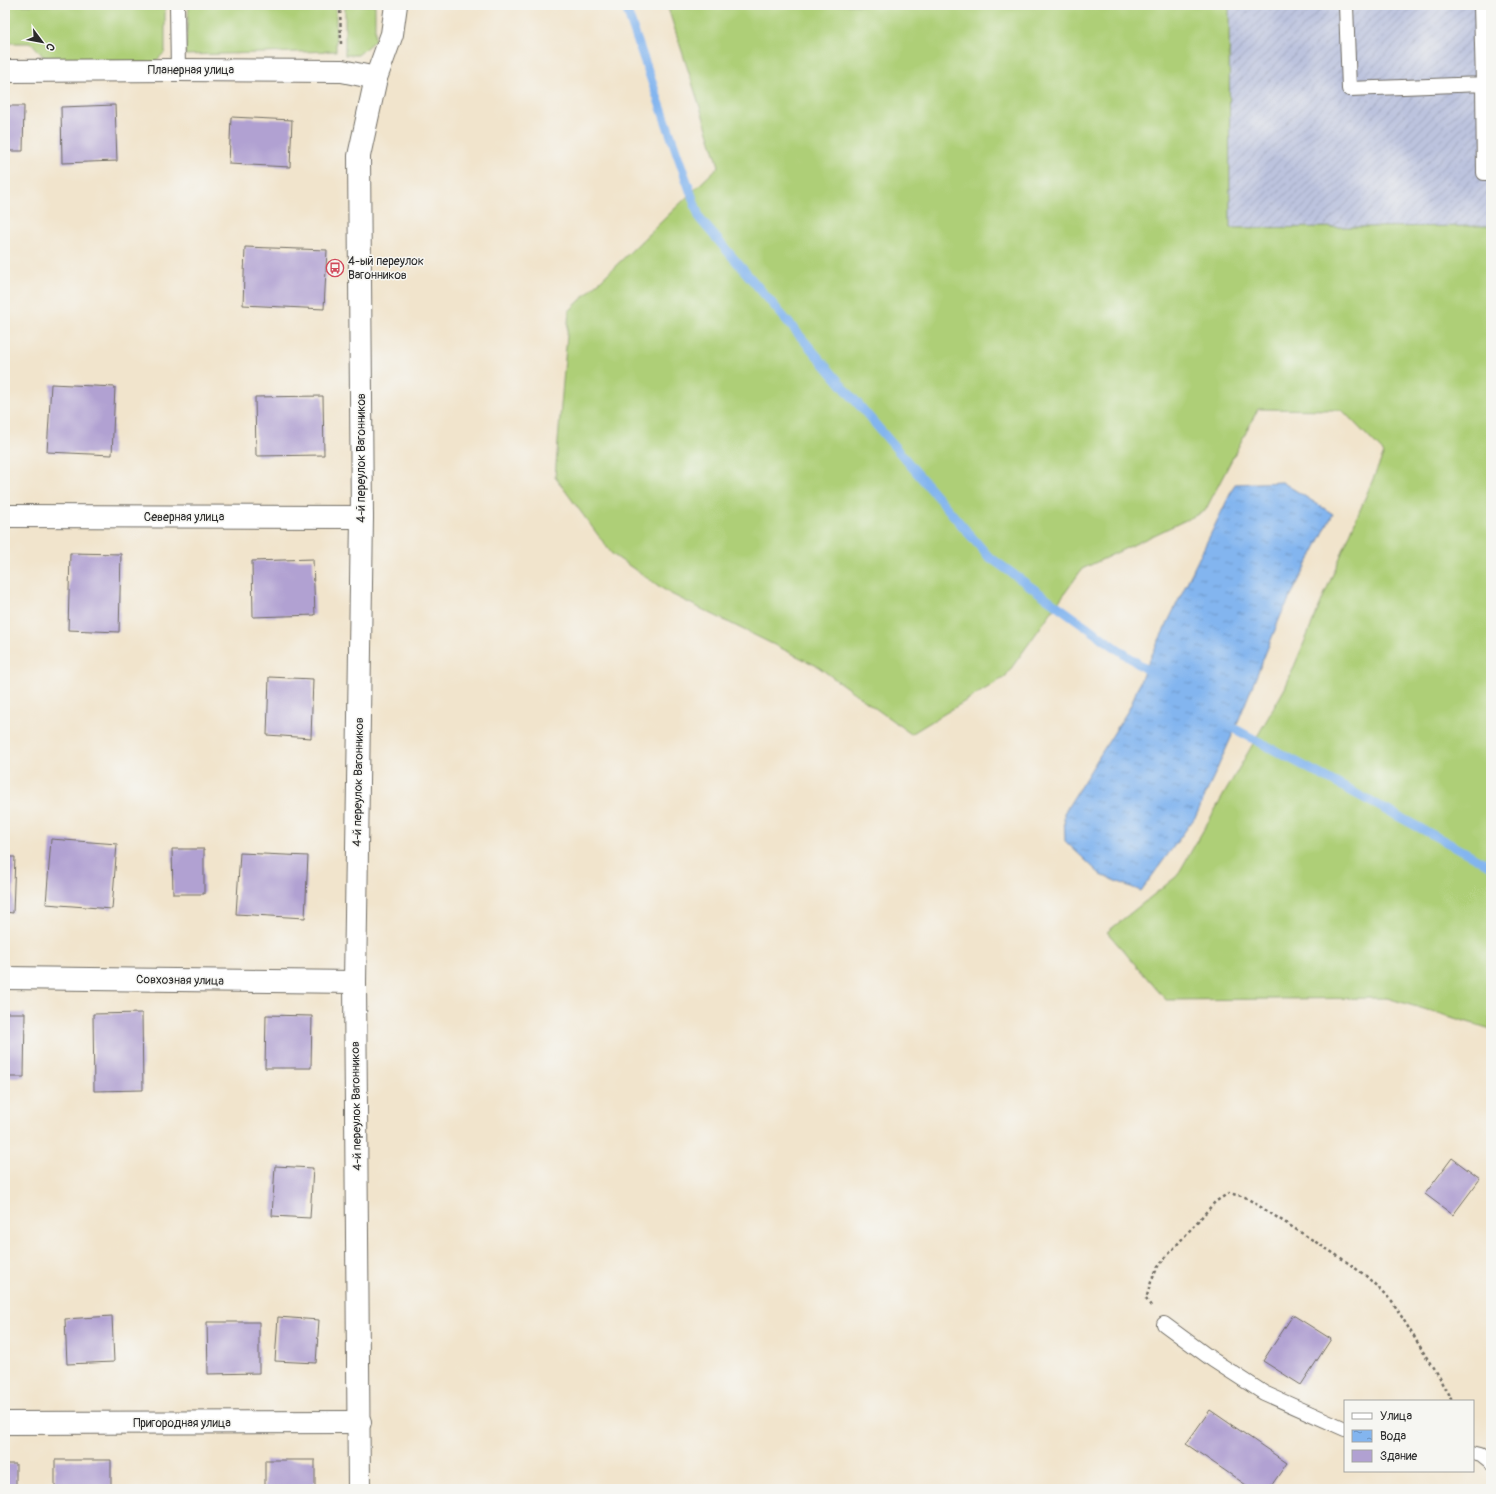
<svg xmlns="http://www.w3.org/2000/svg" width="1496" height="1494" viewBox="0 0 1496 1494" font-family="Pangolin,sans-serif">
	<defs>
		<pattern id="industrial-furrows" width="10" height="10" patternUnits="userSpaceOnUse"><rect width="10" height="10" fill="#bcc3de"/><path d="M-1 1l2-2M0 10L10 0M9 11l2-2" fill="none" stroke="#999fb4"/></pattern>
		<pattern id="water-ripples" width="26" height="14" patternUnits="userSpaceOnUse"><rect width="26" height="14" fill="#83b5ef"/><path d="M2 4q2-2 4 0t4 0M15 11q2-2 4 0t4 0" fill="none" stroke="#6b93c2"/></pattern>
	</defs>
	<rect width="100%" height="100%" fill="#f6f6f2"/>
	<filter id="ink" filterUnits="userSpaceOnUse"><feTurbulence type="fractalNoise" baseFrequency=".025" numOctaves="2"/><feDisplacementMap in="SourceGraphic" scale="8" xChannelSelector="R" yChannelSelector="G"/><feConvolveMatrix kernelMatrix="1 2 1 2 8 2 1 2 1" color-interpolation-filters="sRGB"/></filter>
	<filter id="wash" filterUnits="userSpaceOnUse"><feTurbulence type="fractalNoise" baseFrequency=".012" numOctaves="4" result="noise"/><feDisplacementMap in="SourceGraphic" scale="16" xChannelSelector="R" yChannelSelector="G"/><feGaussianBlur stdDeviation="0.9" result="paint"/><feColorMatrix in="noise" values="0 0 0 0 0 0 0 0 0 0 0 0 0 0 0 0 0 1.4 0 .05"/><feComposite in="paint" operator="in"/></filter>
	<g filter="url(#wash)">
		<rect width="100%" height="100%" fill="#f1e4cc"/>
		<path fill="url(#industrial-furrows)" d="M1229,5H1491V226L1230,228Z"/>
		<path fill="#aecf77" stroke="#6c7d51" d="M5,5H165V52L154,63L47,61L32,43H5Z
			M189,5H336V51L185,55Z
			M345,5H375V40L358,55H345Z
			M667,5H1229L1230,228L1491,226V1029L1387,998L1166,1000L1107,932L1177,876L1285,688L1384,453L1342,410L1258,409L1205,511L1082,569L1005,677L911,734L817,666L669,593L612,554L555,477L569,311L719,166Z"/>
		<path fill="url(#water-ripples)" stroke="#57708d" d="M1282,482L1333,514L1281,615L1235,729L1196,816L1141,891L1101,875L1065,841L1064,813L1130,707L1145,669L1235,484Z"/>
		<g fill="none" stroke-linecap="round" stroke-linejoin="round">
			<path stroke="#83b5ef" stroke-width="9" d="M625,5L700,219L988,556L1154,675
				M1225,722L1235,729L1491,866"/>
		</g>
		<g id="blocks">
			<path fill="#b1a1d2" d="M115,105L117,161L62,163L61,107Z
				M5,106H24L23,151H5Z
				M231,117L292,120L290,167L229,164Z
				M245,247L327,250L324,309L243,305Z
				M51,384L115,387L112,455L47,452Z
				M323,396L324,455L256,456L255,397Z
				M70,553L121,554L119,632L68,630Z
				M313,559L315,615L253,617L252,561Z
				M269,677L313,679L311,738L267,735Z
				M51,839L117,844L112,909L46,904Z
				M172,849H204V894H173Z
				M240,853L308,856L305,918L236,914Z
				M5,857H15L13,913L5,912Z
				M5,1013H25L24,1077H5Z
				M142,1013L143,1090L94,1091L93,1014Z
				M266,1015L312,1016L311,1068H265Z
				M1452,1158L1480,1179L1453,1215L1425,1194Z
				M275,1166L313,1168L310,1218L272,1216Z
				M1293,1315L1331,1339L1301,1385L1263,1361Z
				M112,1316L114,1362L67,1364L65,1319Z
				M278,1317L319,1320L316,1363L275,1361Z
				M207,1322H259V1373L208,1374Z
				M1210,1410L1287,1463L1269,1489H1252L1186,1444Z
				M55,1460H111V1489H55Z
				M265,1460H315V1489H265Z
				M5,1464H16V1489H5Z"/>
		</g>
	</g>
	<g filter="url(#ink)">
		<use href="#blocks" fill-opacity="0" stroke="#706c63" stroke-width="1"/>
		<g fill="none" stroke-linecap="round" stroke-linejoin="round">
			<defs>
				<path id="service" d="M177,5L178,70
					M1346,5L1349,89L1483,84L1481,5
					M1483,84L1484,173H1491
					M1164,1324L1213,1360L1264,1393L1345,1429
					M1473,1453L1481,1455L1491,1463"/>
				<path id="minor" d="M5,71L178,70L342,71L376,78
					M5,516L362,517
					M5,978L355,982
					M5,1423L360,1422"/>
				<path id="tertiary" d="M359,1489L355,982L362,517L359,156L376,78L392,34L396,5"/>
			</defs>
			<use href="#service" stroke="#706c63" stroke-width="16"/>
			<use href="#minor" stroke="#706c63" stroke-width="24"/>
			<use href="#tertiary" stroke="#706c63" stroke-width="24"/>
			<path stroke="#706c63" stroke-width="2.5" stroke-dasharray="3 3" stroke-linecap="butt" d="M340,5L341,44
				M1151,1306L1146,1299L1151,1282L1158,1266L1215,1202L1229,1193L1245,1197L1344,1260L1366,1276L1392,1301L1435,1371L1452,1401"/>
			<use href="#service" stroke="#fff" stroke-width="14"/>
			<use href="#minor" stroke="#fff" stroke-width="22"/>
			<use href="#tertiary" stroke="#fff" stroke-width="22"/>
		</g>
	</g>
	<defs>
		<symbol id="bus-ring" viewBox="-11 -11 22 22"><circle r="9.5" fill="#f6f6f2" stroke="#d1495b" stroke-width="1.5"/><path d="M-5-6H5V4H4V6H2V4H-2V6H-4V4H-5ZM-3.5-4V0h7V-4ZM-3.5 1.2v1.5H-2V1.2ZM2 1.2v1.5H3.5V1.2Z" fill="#d1495b"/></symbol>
	</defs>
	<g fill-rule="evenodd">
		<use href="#bus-ring" x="325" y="258" width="20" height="20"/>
	</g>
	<g text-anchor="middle" stroke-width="3" stroke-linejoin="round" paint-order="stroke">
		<g font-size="12" fill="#2b2b2b" stroke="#f6f6f2">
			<text x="191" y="74">Планерная улица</text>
			<text transform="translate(361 458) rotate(-90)" y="4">4-й переулок Вагонников</text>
			<text x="184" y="521">Северная улица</text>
			<text transform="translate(358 782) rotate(-89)" y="4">4-й переулок Вагонников</text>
			<text transform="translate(180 980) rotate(1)" y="4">Совхозная улица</text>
			<text transform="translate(356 1106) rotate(-91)" y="4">4-й переулок Вагонников</text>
			<text x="182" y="1427">Пригородная улица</text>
		</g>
		<g font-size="12" fill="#2b2b2b" stroke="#f6f6f2" text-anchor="start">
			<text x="348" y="265">4-ый переулок<tspan x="348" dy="14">Вагонников</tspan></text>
		</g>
	</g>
	<rect width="1496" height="1494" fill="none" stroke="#f6f6f2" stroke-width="20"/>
	<rect x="1344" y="1400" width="130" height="72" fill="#f6f6f2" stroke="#a5a5a2"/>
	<rect x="1352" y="1413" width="20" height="6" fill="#ffffff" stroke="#a5a5a2"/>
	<text x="1380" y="1420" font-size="12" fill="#2b2b2b">Улица</text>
	<rect x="1352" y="1430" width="20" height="12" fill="url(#water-ripples)" stroke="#a5a5a2"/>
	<text x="1380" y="1440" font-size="12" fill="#2b2b2b">Вода</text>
	<rect x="1352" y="1450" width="20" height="12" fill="#b1a1d2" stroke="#a5a5a2"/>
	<text x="1380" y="1460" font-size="12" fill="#2b2b2b">Здание</text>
	<g transform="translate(42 42) rotate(122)" stroke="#f6f6f2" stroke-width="3" paint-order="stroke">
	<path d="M0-3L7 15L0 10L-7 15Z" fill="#2b2b2b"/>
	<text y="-6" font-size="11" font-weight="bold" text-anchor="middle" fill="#2b2b2b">С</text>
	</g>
</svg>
